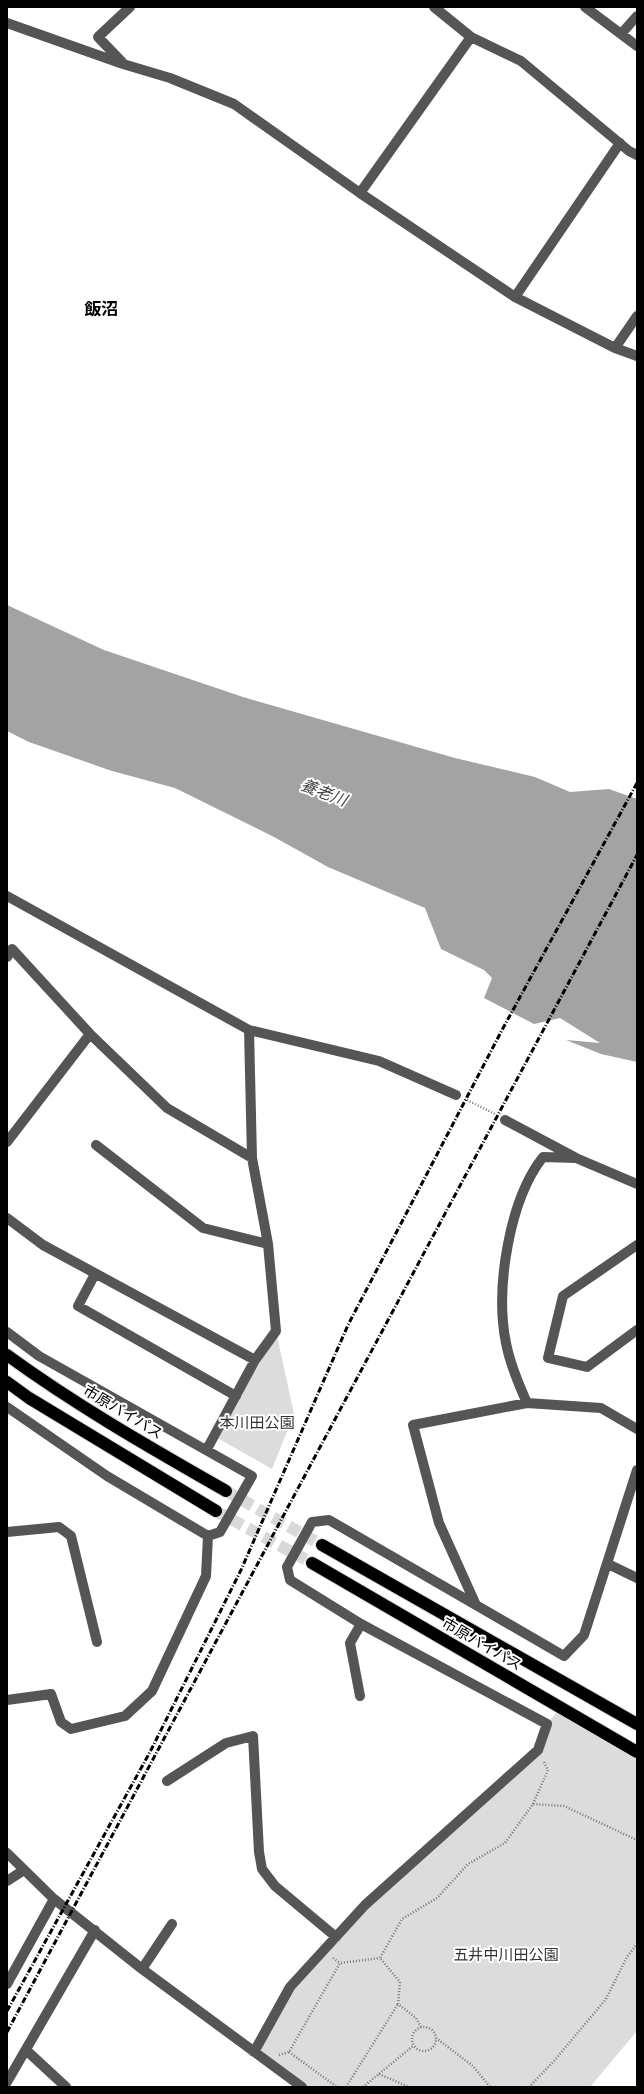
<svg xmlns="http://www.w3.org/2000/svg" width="644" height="2094" viewBox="0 0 644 2094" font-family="'Exo 2','Noto Sans JP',sans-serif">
	<rect width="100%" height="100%" fill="#fff"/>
	<path fill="#dcdcdc" d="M276,1331L294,1414L272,1469L214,1436Z
		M561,1707L637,1752V2031L590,2087H302L254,2052L290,1987L365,1905L538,1750L547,1724Z"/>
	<path fill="#a3a3a3" d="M7,605L104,650L243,697L455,758L535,777L570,792L609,789L637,799V1062L601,1054L566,1040L600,1043L560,1018L534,1024L484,998L492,978L484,970L441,949L425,908L328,867L274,837L175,788L112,771L29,742L7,731Z"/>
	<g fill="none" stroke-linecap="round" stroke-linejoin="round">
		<path stroke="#d9d9d9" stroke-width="12" stroke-dasharray="12 6" stroke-linecap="butt" d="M226,1491L322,1545
			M216,1511L312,1563"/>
		<defs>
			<path id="highway" d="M7,1355C77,1406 151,1448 226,1491
				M7,1382L29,1398L216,1511
				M322,1545L637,1724
				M312,1563L637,1752"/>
		</defs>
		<use href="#highway" stroke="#dbdbdb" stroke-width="14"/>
		<path stroke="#777" stroke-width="2.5" stroke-dasharray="1 2" stroke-linecap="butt" d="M467,1100L495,1114
			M533,1804L548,1770L544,1762
			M333,1958L340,1963
			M412 2039a12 12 0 1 1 24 0a12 12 0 1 1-24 0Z
			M421,2027L416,2018L398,2004L400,1982L380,1958L402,1919L437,1898L468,1864L505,1843L533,1804L564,1806L637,1840
			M436,2038L473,2066L490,2087
			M289,2052L337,2087
			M279,2055L289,2052L340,1963L380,1958
			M379,2074L409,2087
			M346,2087L398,2004
			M363,2087L413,2046
			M529,2087L554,2061L606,1999L627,1957L637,1944"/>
		<path stroke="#555" stroke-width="10" d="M434,7L471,37L521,61L629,151L637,155
			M585,7L637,46
			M7,23L123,64L170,78L234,104L360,193L515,297L615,348L637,356
			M621,34L637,16
			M122,62L98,37L130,7
			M360,193L471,37
			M515,297L620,143
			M615,348L637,316
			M7,896L249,1030L379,1061L456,1095
			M7,957L12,949L90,1034L167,1108L252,1158
			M505,1120L576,1158L637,1184
			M7,1142L90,1034
			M96,1145L203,1228L268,1244
			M7,1218L43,1245L255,1360
			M637,1245L563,1296L548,1358L587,1367L637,1330
			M95,1274L78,1306L236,1396
			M7,1332L39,1356L252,1476L220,1532L208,1536L107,1476L7,1407
			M527,1403C518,1383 510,1364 506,1343C495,1289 509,1200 543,1157L576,1158
			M207,1449L255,1360L276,1331L268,1244L252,1158L249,1030
			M7,1532L59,1527L71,1536L97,1642
			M608,1564L637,1578
			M476,1605L439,1523L413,1425L527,1403L601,1408L637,1429
			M360,1696L350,1643L361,1624
			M7,1700L51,1694L61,1722L71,1729L125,1716L152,1691L206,1576L208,1536
			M167,1781L226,1743L253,1736L259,1852L262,1869L275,1886L336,1937
			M7,1853L54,1899L142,1969L302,2087
			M7,1881L24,1870
			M142,1969L172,1924
			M7,1984L54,1899
			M26,2050L66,2087
			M254,2052L290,1987L365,1905L538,1750L547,1724L361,1624L290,1580L287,1567L312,1522L329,1520L564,1656L584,1635L637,1470
			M7,2082L95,1930"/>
		<use href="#highway" stroke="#000" stroke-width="12"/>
		<path stroke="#000" stroke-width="3" stroke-dasharray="6 2 1 2" stroke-linecap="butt" d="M7,2011L150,1752L241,1570L348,1325L502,1030L637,783
			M7,2032L637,855"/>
	</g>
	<g text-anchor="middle" stroke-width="4" stroke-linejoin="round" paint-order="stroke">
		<g font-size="15" fill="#000" stroke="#fff">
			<text transform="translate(123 1412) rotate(31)" y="5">市原バイパス</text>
			<text transform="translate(482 1644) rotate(30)" y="5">市原バイパス</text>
		</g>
		<g font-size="15" fill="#333" stroke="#fff">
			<text x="257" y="1428">本川田公園</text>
			<text x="506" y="1960">五井中川田公園</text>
		</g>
		<g font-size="16" font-style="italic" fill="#444" stroke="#fff">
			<text transform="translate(324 792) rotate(21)" y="6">養老川</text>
		</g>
		<g font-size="17" font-weight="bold" fill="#000" stroke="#fff">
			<text x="101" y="315">飯沼</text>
		</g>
	</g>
	<rect width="644" height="2094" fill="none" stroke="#000000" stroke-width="16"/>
</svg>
